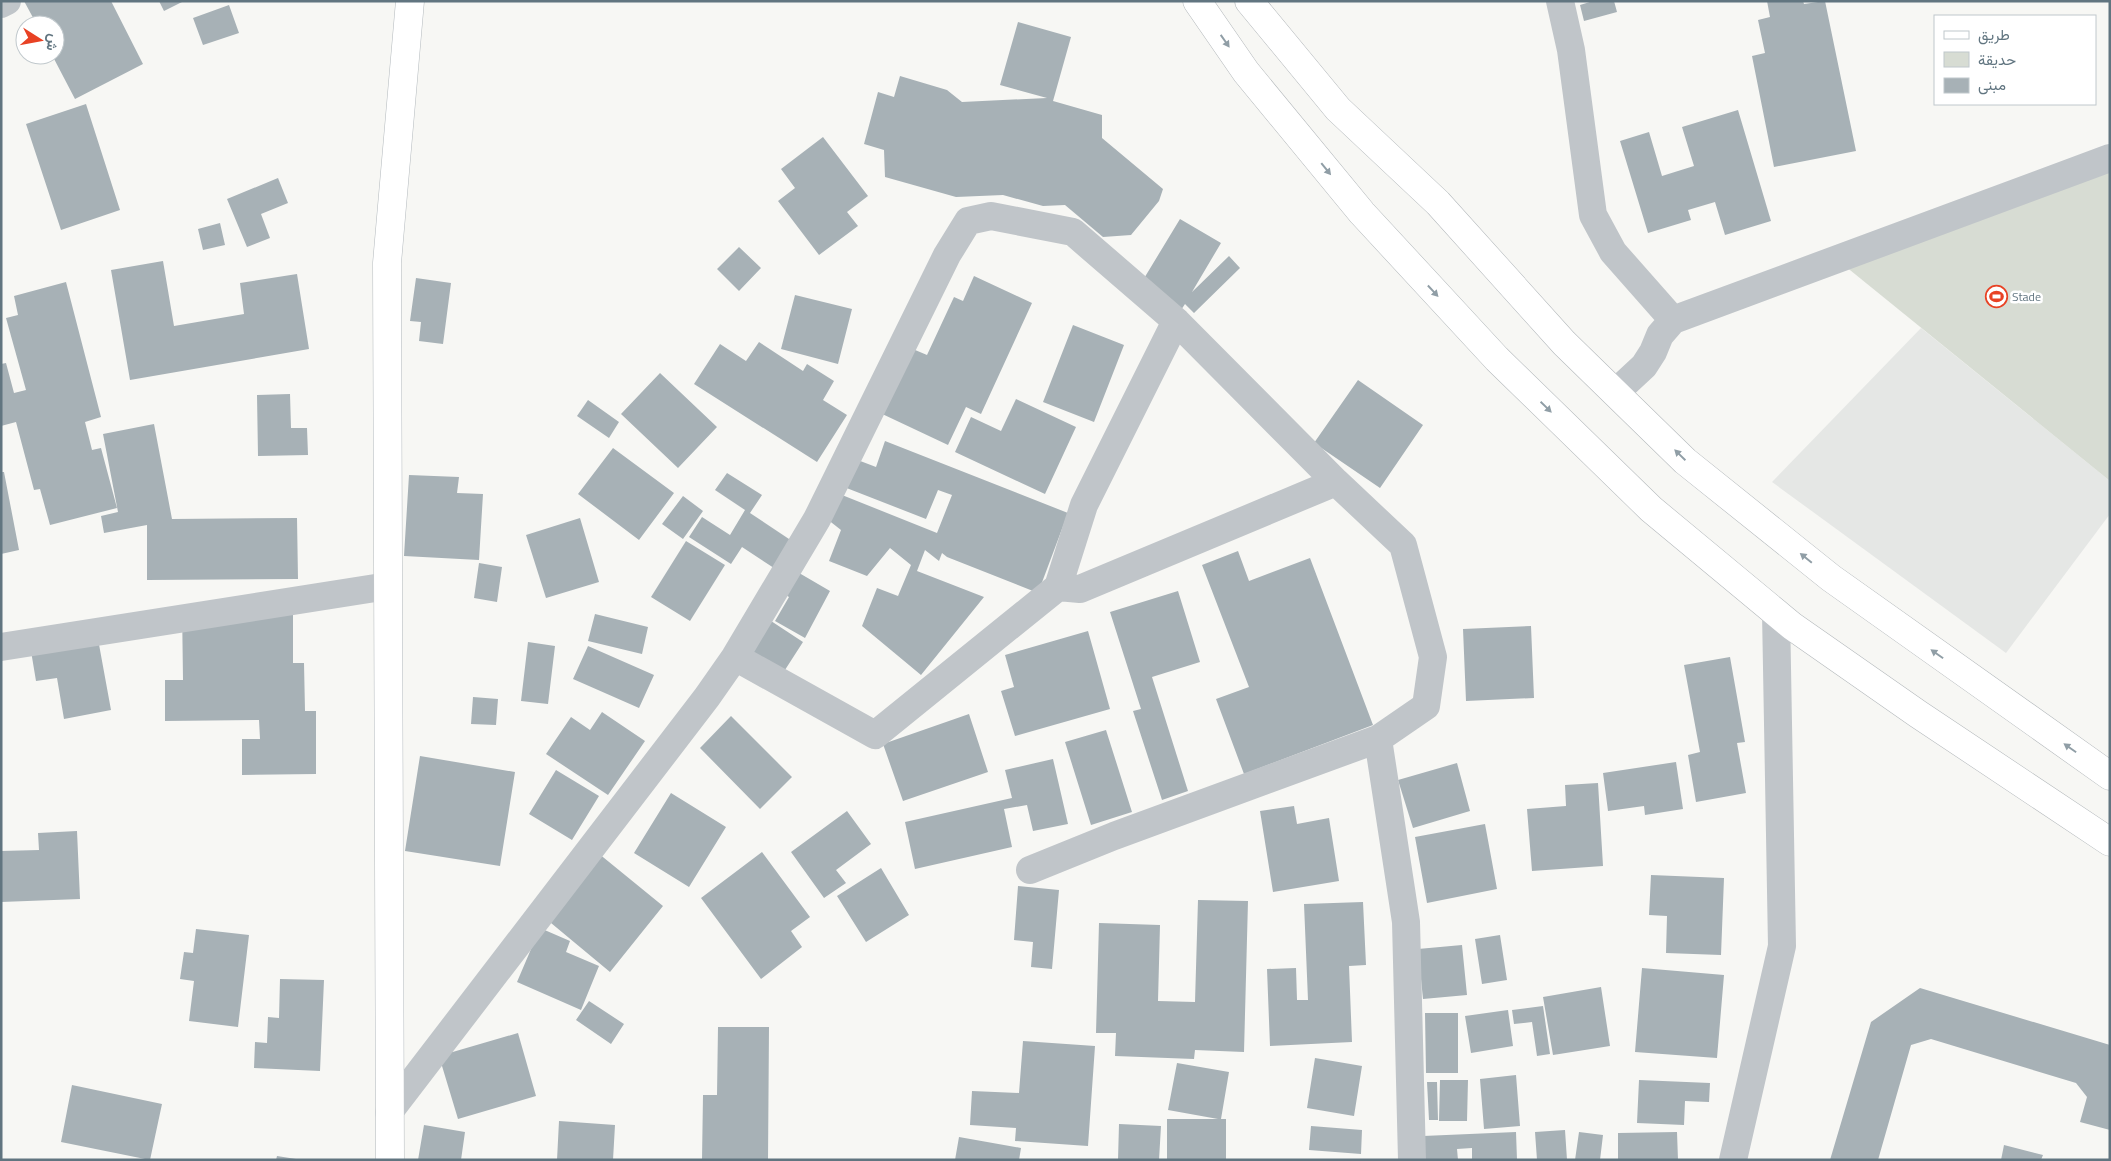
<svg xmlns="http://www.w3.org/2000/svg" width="2111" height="1161" viewBox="0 0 2111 1161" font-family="'Titillium Web',Vazirmatn,sans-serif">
	<rect width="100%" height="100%" fill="#f7f7f4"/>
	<path fill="#e5e7e5" d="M1921,328L2110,481V514L2006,653L1772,482Z"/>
	<path fill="#d7dcd3" d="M2110,161V481L1845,266Z"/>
	<path fill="#a7b1b6" d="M24,1H111L143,64L75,99L52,55H55V25H37Z
		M159,1H184L164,11Z
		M1593,1H1614L1617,12L1584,21L1580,5Z
		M1767,1H1803L1804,4L1825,1L1856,151L1774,167L1752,56L1765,53L1758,20L1770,17Z
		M229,5L239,33L203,45L193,18Z
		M1018,22L1071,37L1053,101L1102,115V138L1163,189L1159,201L1131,235L1103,237L1065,205L1043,206L1003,195L956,197L885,177L884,150L864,144L878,92L894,97L900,76L947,90L962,102L1047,98L1000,85Z
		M86,104L120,210L61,230L26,124Z
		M1738,110L1771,221L1725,235L1715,202L1688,210L1691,220L1648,233L1620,141L1649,132L1662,176L1694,166L1682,127Z
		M823,137L868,196L847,212L858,226L819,255L778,201L795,188L781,169Z
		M278,178L288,203L261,214L270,238L247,247L227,199Z
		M1180,219L1221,243L1192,292L1229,256L1240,268L1194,313L1185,304L1181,310L1140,285Z
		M220,223L225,245L203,250L198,229Z
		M739,247L761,268L739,291L717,269Z
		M163,261L174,326L244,314L240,283L297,274L309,349L130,380L111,270Z
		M974,276L1032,303L981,414L966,407L948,445L878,412L908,347L927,355L954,297L963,301Z
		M416,278L451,283L443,344L419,341L421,322L410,321Z
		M66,282L101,417L85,422L92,450L101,448L117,508L50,525L40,489L34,490L16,422L1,426V364L6,363L14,393L26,390L6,318L18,315L14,296Z
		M795,295L852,309L838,364L781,349Z
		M1073,325L1124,345L1094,422L1043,402Z
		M759,342L803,371L807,364L834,381L823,400L847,415L817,462L694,384L720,344L746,361Z
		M660,373L717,427L678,468L621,414Z
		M1358,380L1423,425L1380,488L1314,443Z
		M290,394L291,428H307L308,455L258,456L257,395Z
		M1016,399L1076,427L1045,494L955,452L971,417L1001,431Z
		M588,400L619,422L609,438L577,416Z
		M154,424L172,519L297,518L298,579L147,580V525L104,533L101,516L118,512L103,434Z
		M885,441L1068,513L1038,593L947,557L942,553L939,561L925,550L917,571L984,597L921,675L862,626L877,588L898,596L911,565L890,548L867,576L829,561L841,530L827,519L837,493L937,533L952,495L938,490L926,519L844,487L855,459L876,467Z
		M613,448L674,493L639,540L578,494Z
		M1,472H4L19,550L1,554Z
		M727,473L762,495L750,513L795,543L777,570L742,547L731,564L689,537L702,517L730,535L745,510L715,490Z
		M409,475L459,477L457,493L483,494L479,560L404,556Z
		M683,496L703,511L683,539L662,524Z
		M580,518L599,582L546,598L526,535Z
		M686,541L725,565L690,621L651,597Z
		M1238,551L1249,581L1310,558L1373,725L1244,774L1216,699L1249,687L1202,565Z
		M479,563L502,567L497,602L474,598Z
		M794,570L830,591L805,638L775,621L789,597L781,592Z
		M1178,591L1200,662L1152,677L1188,791L1162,800L1133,711L1141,709L1110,612Z
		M293,605V663H304L305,711H316V774L242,775V739H260L259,720L165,721V680H183L182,606Z
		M595,614L648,627L642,654L588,641Z
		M768,619L803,642L783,673L749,651Z
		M1531,626L1534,698L1466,701L1463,629Z
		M1088,631L1110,709L1015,736L1001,691L1014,687L1005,655Z
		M98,639L111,710L64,719L57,678L36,681L31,651Z
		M528,642L555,646L548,704L521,701Z
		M588,646L654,675L639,708L573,679Z
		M1730,657L1745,742L1737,743L1746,793L1696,802L1688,755L1700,752L1684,665Z
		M473,697L498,699L496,725L471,724Z
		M602,712L645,741L608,795L546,754L571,717L590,730Z
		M969,714L988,772L903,801L883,744Z
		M731,716L792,777L760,809L700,748Z
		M1106,730L1132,812L1091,825L1065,742Z
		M420,756L515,772L500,866L405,851Z
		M1053,759L1068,824L1033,831L1027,805L1004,809L1012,847L915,869L905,822L1012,798L1005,770Z
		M1676,762L1683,809L1645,815L1644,806L1608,811L1603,773Z
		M1457,763L1470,811L1413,828L1398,780Z
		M556,770L599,796L572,840L529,814Z
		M1598,783L1603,866L1532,871L1527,809L1566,806L1565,785Z
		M671,793L726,827L689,887L634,853Z
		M1294,806L1297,824L1329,818L1339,881L1273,892L1260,811Z
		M847,811L871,844L836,870L846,883L824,898L791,852Z
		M1485,824L1497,889L1427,903L1415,837Z
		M77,831L80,899L1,902V851L39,850L38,833Z
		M762,852L810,917L791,931L802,947L761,979L701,898Z
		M598,853L663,906L610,972L545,918Z
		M881,868L909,915L866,942L837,896Z
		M1651,875L1724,878L1721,955L1666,953L1667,916L1649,915Z
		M1018,886L1059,890L1052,969L1031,967L1033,942L1014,940Z
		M1198,900L1248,901L1244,1052L1195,1050L1194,1059L1115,1056L1116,1033H1096L1099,923L1160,925L1158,1001L1195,1002Z
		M1363,902L1366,965L1349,966L1352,1042L1270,1046L1267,969L1296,968L1297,1000H1308L1304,904Z
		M540,928L570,941L566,952L599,966L581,1010L517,982Z
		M196,929L249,935L238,1027L189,1021L194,981L180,979L184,952L193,953Z
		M1500,935L1507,980L1482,984L1475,939Z
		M1462,945L1467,995L1423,999L1418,949Z
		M1642,968L1724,975L1717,1058L1635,1052Z
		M280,979L324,980L320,1071L254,1068L255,1042L267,1043L268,1017L279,1018Z
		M1601,987L1610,1046L1553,1055L1543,997Z
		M1920,988L2110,1045V1130L2080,1122L2087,1097L2076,1083L1931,1039L1911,1045L1878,1160H1830L1871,1022Z
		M589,1001L624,1024L611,1044L576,1020Z
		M1543,1006L1550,1054L1537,1056L1532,1022L1514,1024L1512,1010Z
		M1508,1010L1513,1046L1471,1053L1465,1016Z
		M1425,1013H1458V1073H1426Z
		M718,1027H769L768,1160H702L703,1095H717Z
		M518,1033L536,1096L458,1119L439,1056Z
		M1023,1041L1095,1046L1088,1146L1015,1141L1016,1128L970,1125L972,1091L1019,1093Z
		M1315,1058L1362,1066L1354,1116L1307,1108Z
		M1177,1063L1229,1072L1221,1119H1226V1160H1167V1119H1218L1168,1110Z
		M1516,1075L1520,1126L1484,1129L1480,1079Z
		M1440,1080H1468L1467,1121H1439Z
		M1639,1080L1710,1083L1709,1102L1685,1101L1684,1125L1637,1123Z
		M1427,1082H1437L1438,1120H1429Z
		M72,1085L162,1104L150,1160L61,1142Z
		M559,1121L615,1125L613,1160H557Z
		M1119,1124L1161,1126L1159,1160H1118Z
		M424,1125L465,1132L461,1160H418Z
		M1311,1126L1362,1130L1361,1154L1309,1150Z
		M1565,1130L1567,1160H1537L1535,1132Z
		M1516,1132L1517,1160H1472V1148L1457,1149L1458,1160H1424L1423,1136Z
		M1579,1132L1603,1135L1600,1160H1575Z
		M1677,1132L1678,1160H1618V1133Z
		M959,1137L1021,1148L1019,1160H955Z
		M2004,1145L2043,1155L2041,1160H2001Z
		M277,1156L296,1159V1160H276Z"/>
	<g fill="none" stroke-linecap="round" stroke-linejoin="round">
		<defs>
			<path id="primary" d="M390,1160L387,263L410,1"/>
			<path id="trunk" d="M1197,1L1246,72L1362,213L1497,359L1651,509L1792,626L1918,714L2110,842
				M1249,1L1338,109L1438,203L1564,343L1685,461L1831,578L2110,776"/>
		</defs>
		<use href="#primary" stroke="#b3b9bd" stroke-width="29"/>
		<use href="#trunk" stroke="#b3b8bb" stroke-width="29"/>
		<path stroke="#c0c5c9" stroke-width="28" d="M1560,1L1571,50L1593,215L1613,252L1673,320
			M1,4L7,1
			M1616,392L1644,366L1653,352L1660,335L1673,320L2110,158
			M1058,587L1080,589L1336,482
			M1,647L388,586
			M735,657L875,735L1058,587L1084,505L1176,321
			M1378,739L1406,922L1412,1160
			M389,1112L707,697L735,657L817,519L947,255L968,221L991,216L1073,232L1176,321L1336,482L1403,545L1433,657L1426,706L1378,739L1114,836L1030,870
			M1733,1160L1782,946L1776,612"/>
		<use href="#primary" stroke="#fff" stroke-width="28"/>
		<use href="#trunk" stroke="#fff" stroke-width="28"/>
	</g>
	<defs><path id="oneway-solid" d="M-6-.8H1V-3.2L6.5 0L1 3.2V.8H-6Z" transform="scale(1.25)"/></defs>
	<g fill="#909ea6">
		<use href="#oneway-solid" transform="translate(1225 41) rotate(55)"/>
		<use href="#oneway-solid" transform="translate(1326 169) rotate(51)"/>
		<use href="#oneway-solid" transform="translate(1433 291) rotate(47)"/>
		<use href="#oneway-solid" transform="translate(1546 407) rotate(44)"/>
		<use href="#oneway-solid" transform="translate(1680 455) rotate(-136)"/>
		<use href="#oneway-solid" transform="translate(1806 558) rotate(-141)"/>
		<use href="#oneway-solid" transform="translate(1937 654) rotate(-145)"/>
		<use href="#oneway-solid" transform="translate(2070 748) rotate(-145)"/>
	</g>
	<defs>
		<symbol id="stadium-ring" viewBox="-11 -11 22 22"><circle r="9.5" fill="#fff" stroke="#e84224" stroke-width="1.5"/><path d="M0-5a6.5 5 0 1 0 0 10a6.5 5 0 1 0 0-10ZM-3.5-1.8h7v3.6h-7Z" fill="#e84224"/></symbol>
	</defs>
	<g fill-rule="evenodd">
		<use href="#stadium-ring" x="1984" y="284" width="25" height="25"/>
	</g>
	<g text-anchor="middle" stroke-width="5" stroke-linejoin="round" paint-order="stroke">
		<g font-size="12" fill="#617580" stroke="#fff" text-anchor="start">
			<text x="2012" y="301">Stade</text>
		</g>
	</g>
	<rect width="2111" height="1161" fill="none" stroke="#617580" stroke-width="5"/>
	<rect x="1934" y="15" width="162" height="90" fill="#ffffff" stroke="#c0c8cc"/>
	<rect x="1944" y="31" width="25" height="8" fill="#ffffff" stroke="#c0c8cc"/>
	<text x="1978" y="40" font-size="15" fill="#617580">طريق</text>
	<rect x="1944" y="52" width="25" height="15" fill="#d7dcd3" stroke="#c0c8cc"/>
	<text x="1978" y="65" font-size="15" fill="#617580">حديقة</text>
	<rect x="1944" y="78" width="25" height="15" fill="#a7b1b6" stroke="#c0c8cc"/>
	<text x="1978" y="90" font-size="15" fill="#617580">مبنى</text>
	<g transform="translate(40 40) rotate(101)"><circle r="24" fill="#ffffff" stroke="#c0c8cc"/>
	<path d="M0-4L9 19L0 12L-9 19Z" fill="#e84224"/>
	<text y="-8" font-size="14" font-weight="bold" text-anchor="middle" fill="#617580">ش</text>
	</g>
</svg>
